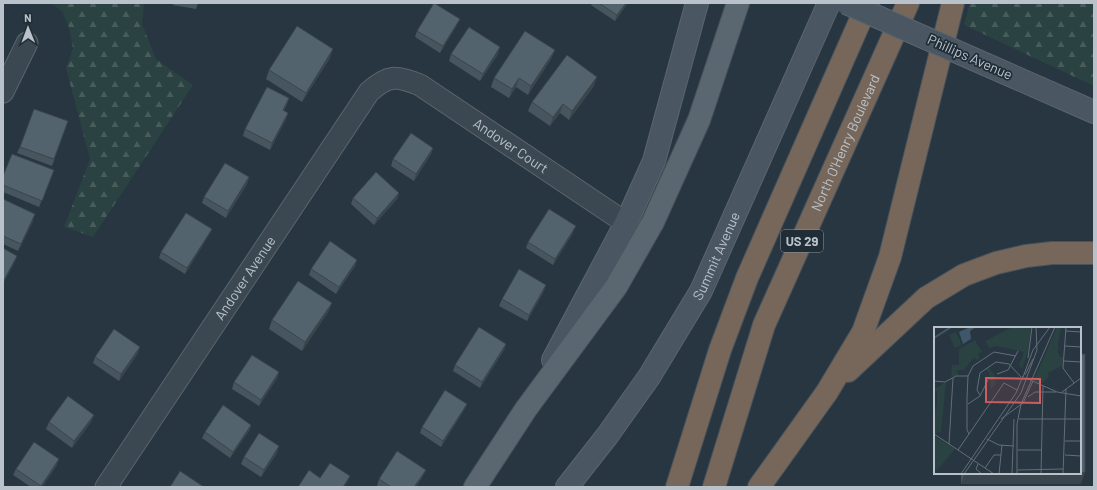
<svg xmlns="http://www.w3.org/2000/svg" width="1097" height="490" viewBox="0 0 1097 490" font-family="Barlow,sans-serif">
	<defs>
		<pattern id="forest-firs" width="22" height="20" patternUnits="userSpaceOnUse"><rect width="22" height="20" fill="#2a4241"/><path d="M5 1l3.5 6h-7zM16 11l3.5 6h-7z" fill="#475c5b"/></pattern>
	</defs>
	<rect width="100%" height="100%" fill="#283641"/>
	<path fill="url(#forest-firs)" d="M51,3H144L142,24L156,59L193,85L93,237L64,227L90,159L66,68L73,48L69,28L62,11Z
		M970,3H1094V86L964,25Z"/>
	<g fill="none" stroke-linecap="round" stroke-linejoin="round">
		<defs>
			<g id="street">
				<path d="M3,92L27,43"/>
				<path id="s1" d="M106,487L369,92C388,75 396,75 420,85L626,223"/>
			</g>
			<g id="secondary">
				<path d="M987,65L1094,112"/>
				<path d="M553,360L626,223L654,161L697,3"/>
				<path id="s2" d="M567,487L607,436L649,377L701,291L829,3"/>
			</g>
			<path id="primary" d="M475,487L526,409L616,287L653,222L699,120L738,3"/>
			<g id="highway">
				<path d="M848,371L926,298L964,275L996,263L1026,256L1052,253H1094"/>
				<path d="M677,487L720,350L747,278L868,3"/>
				<path id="s3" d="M714,487L764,325L908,3"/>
				<path d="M759,487L827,392L863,332L890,257L953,3"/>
			</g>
		</defs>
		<use href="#street" stroke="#5a656e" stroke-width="23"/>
		<use href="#secondary" stroke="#5a656e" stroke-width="24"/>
		<use href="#primary" stroke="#46515a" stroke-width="24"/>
		<use href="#highway" stroke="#47525b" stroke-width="24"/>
		<use href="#street" stroke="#3c4851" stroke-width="21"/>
		<use href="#secondary" stroke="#4a5763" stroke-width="22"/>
		<use href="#primary" stroke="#5a6770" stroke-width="22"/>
		<use href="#highway" stroke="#76675a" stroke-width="22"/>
		<defs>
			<path id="secondary-bridge" d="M846,3L987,65"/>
		</defs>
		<use href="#secondary-bridge" stroke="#5a656e" stroke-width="24" stroke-linecap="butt"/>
		<use href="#secondary-bridge" stroke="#4a5763" stroke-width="22"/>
	</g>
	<path fill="#47555e" d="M173,3H198L196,9L173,5Z
		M592,3H628L615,21L591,5Z
		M457,25L440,53L415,37L417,31Z
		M555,50L551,59L528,95L516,87L509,98L491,87L494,78Z
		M451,54H498L480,81L449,61Z
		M330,58L302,102L266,79L269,70Z
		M594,86L569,120L560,113L550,126L528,111L532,102Z
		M289,98L284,111L288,113L286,119L270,150L243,136L245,129Z
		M68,121L52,166L17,153L20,147Z
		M433,148L431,154L414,181L391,166L393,159Z
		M54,170L39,207L3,192V176Z
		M249,177L247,184L226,218L202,203L204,197Z
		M399,193L397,199L374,225L351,204L353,198Z
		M3,199L33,221L18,251L3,244Z
		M212,229L209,235L185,274L159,258L161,252Z
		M573,233L553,265L526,248L528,242Z
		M357,260L355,266L336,294L309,275L311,269Z
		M544,291L527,321L499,306L502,299Z
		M332,303L328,312L302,351L269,329L272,320Z
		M506,344L504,350L480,388L453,371L455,365Z
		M138,353L119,381L93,363L95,357Z
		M279,372L277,378L259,406L232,389L234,382Z
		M467,404L464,410L441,447L420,433L422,427Z
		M94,415L91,422L72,448L46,429L49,422Z
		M251,425L249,431L230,458L202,438L205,432Z
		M277,453L261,477L241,464L244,457Z
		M57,465L42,487H31L13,475L16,469Z
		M961,473H1080L1081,484H961Z
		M423,476L416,487H379L377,486L379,479Z"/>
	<path fill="#3a454c" d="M626,3H628L615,21L617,15Z
		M460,19L457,25L440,53L443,46Z
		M500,47L498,54L480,81L483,74Z
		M333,49L330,58L302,102L306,93Z
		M555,50L551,59L528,95L531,86Z
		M597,77L594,86L569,120L572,111Z
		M519,78L516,87L509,98L512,89Z
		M289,98L287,105L281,117L283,110Z
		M563,104L560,113L550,126L553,117Z
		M288,113L286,119L270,150L272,143Z
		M433,148L431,154L414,181L416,174Z
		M249,177L247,184L226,218L228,211Z
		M399,193L397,199L374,225L377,218Z
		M35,214L33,221L18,251L21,244Z
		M576,226L573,233L553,265L555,259Z
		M212,229L209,235L185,274L187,268Z
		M17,256L15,262L3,284V282Z
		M357,260L355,266L336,294L339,287Z
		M546,285L544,291L527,321L529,315Z
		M332,303L328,312L302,351L305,342Z
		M506,344L504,350L480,388L482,382Z
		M140,347L138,353L119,381L121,374Z
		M279,372L277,378L259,406L261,400Z
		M467,404L464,410L441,447L443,441Z
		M94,415L91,422L72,448L74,441Z
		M251,425L249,431L230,458L233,452Z
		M279,446L277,453L261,477L264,470Z
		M59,459L57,465L42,487H40Z
		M426,470L423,476L416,487H414Z
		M1085,472L1081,484H961L965,473Z
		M350,476L347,483L344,487H343Z"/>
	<path fill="#53636d" stroke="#3a454c" d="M434,3L460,19L443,46L417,31Z
		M599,3H626L617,15Z
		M297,26L333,49L306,93L269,70Z
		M469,27L500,47L483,74L451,54Z
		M525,31L555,50L531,86L519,78L512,89L494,78Z
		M567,55L597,77L572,111L563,104L553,117L532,102Z
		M267,87L289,98L283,110L288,113L272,143L245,129Z
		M34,109L68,121L54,159L20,147Z
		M411,133L433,148L416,174L393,159Z
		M12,154L54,170L42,201L3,185V176Z
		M225,163L249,177L228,211L204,197Z
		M376,172L399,193L377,218L353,198Z
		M3,199L35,214L21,244L3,236Z
		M549,209L576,226L555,259L528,242Z
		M186,213L212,229L187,268L161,252Z
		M330,241L357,260L339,287L311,269Z
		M3,248L17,256L3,282Z
		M519,269L546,285L529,315L502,299Z
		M298,281L332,303L305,342L272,320Z
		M479,327L506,344L482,382L455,365Z
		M114,329L140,347L121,374L95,357Z
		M1080,354H1085V472L1080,473Z
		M252,355L279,372L261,400L234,382Z
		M445,390L467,404L443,441L422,427Z
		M68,396L94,415L74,441L49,422Z
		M223,405L251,425L233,452L205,432Z
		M259,433L279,446L264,470L244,457Z
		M34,442L59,459L41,486L16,469Z
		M397,451L426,470L414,487H391L379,479Z
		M330,463L350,476L343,487H298L309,470L320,478Z
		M180,471L204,487H170Z"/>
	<g text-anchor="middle" stroke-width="3.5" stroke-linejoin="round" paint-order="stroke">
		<rect fill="#212d36" stroke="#8b959e" stroke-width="1" x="781" y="230" width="42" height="22" rx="3"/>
		<g font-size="13" font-weight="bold" fill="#b9c2cb">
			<text x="802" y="246">US 29</text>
		</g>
		<g font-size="14" fill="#b9c2cb" stroke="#212d36">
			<text transform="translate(970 57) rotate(24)" y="5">Phillips Avenue</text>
			<text dy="5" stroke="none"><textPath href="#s3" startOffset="369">North O'Henry Boulevard</textPath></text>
			<text dy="5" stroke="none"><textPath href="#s1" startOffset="640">Andover Court</textPath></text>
			<text dy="5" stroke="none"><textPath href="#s2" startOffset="276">Summit Avenue</textPath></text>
			<text dy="5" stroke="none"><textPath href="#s1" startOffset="251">Andover Avenue</textPath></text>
		</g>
	</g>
	<g transform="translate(934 327)">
		<rect width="147" height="147" fill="#283641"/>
		<path d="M22,5L28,18L21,21L15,8ZM0,109L21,122L3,143L0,142Z" fill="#2a4241"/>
		<path d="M78,0H97L94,24L88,42L85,38L90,25L63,19L55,21L51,14ZM123,0H131L127,1L124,16V25L126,30H129L128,39L114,46L115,50L107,57L100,53ZM41,13L48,25L44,27L46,31L43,33L40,30L30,43H23L24,48L17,50L18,38H25V22ZM54,40L60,47L62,56L57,63L55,45L51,42ZM12,55L7,106L4,104L2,107L0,106V87L3,77V65L0,62ZM0,109L16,119L12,123L0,115Z" fill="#2a4241"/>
		<path d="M36,0H42L36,4L37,12L29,17L25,5Z" fill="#3f5768"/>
		<path fill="none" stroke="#3f5768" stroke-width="2" d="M0,11L17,0"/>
		<path fill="none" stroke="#626e78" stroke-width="1" d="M132,0L129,41L140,56M132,4L147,5M131,19L147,20M94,31L98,0M130,34L147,35M63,47L74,43L84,24M91,48L99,32M89,50L99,23L116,0M92,51L123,65L147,69M0,54L11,55L22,49H34M109,65H122M128,65L147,51M46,68L43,63L46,46L62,35L75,37L87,50M94,70L101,65H109M34,77L46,69L54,53M67,92L89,76L99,54M85,92H147M0,107L60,147M35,107L33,103V71L34,49L39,39L60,25L82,29M53,112L65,118L80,119M131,114H147M15,117L19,51M24,123L70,56L83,63M84,123H108M131,128L147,129M44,137L42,142L48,147M51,141L60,128H67M84,143L129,142M27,147L82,66L89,49M30,147L87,66L103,23L102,0M65,147L68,118M78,147L80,92M83,147V97L87,77L121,0M107,147L109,59M129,147L132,62"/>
		<path fill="#cc5e61" fill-opacity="0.15" stroke="#cc5e61" stroke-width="2" d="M52,51L106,52V76L52,75Z"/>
		<rect width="147" height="147" fill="none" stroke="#b9c2cb" stroke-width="2"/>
	</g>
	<rect width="1097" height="490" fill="none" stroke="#b9c2cb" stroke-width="8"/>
	<g transform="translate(28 28) rotate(359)" stroke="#212d36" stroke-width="3" paint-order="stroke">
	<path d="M0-3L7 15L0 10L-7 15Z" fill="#b9c2cb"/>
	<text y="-6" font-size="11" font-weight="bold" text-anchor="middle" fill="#b9c2cb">N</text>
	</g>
</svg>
